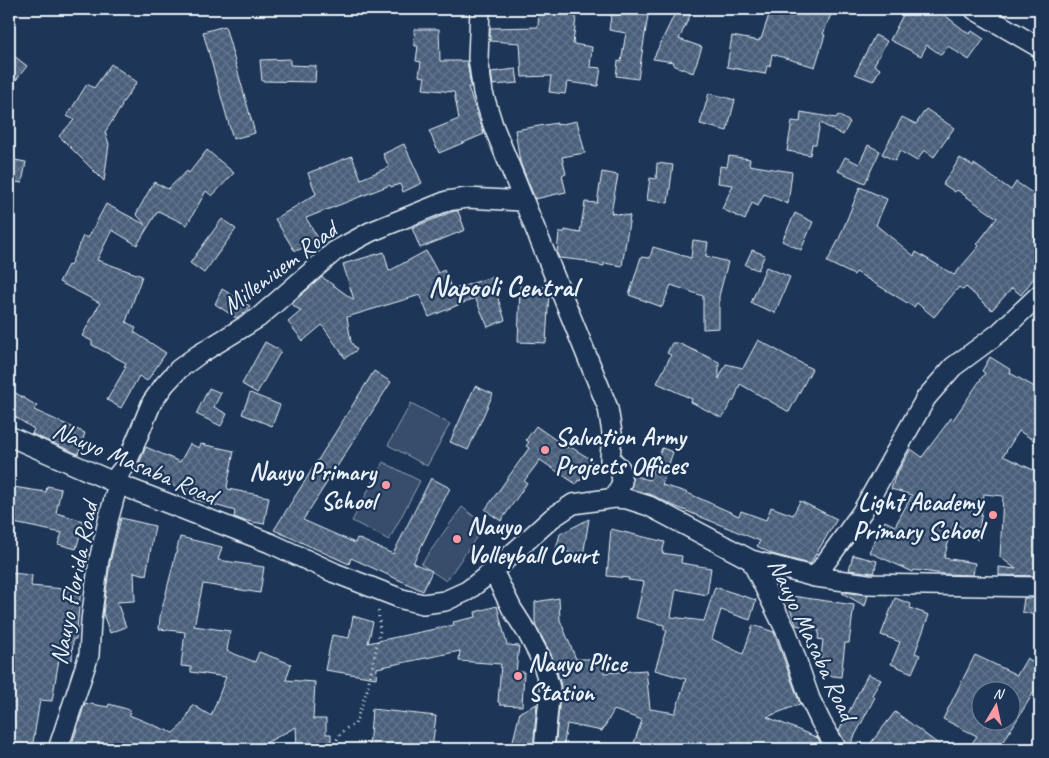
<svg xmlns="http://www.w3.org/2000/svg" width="1049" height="758" viewBox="0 0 1049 758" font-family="Caveat,sans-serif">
	<defs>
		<pattern id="building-cross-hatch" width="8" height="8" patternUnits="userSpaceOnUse" patternTransform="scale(1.25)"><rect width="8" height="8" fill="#495e7a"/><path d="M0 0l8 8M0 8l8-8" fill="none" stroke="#63768e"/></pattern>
	</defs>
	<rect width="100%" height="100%" fill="#1d3557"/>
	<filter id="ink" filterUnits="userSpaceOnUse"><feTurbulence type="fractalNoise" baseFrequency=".02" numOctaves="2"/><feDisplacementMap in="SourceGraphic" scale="10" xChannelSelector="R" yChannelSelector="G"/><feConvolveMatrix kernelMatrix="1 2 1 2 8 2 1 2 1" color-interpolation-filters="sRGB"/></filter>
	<g filter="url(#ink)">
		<path fill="#374d6c" stroke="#909fb2" d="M411,403L450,424L427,466L388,445Z
			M383,462L420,481L389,540L352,521Z
			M462,507L485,525L446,581L421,564Z"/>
		<path fill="url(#building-cross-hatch)" stroke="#e8f1f8" fill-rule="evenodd" d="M539,9H577L573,44L592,47L590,67L601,68L598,86L567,82L565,94L549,92L551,76L522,77L520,43L490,41V28L538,27Z
			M612,9H649L638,79L616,76L618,61L621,62L626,33L609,30Z
			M677,9H693L679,39L702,47L693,73L673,65L674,62L653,59Z
			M771,9H825L832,12L823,34L825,35L815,67L772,54L770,66H767L765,74L727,67L732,36L759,41V39H761Z
			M906,9H937L969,34L972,31L984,39L969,60L948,46L941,55L927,45L921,56L890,40Z
			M225,26L255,133L233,139L203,32Z
			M414,29H439L440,61H467L471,87H468L484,134L439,153L429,131L459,119L454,92L423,89L425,77L419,76L421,62L416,61L418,46H415Z
			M875,35L887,41L874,65L880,69L873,81L855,74Z
			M9,52L27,66L9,89Z
			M290,59V65L316,66L315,82L262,81L260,60Z
			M111,64L137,82L121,105L122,106L105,132L109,144L104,181L59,136L74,120L67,116L87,84L94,88Z
			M516,69L518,83L493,85L491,72Z
			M709,93L735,100L727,131L700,124Z
			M926,109L954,128L934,157L924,150L917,161L900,151L895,161L882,154L902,117L916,124Z
			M801,112L836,118L838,115L850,122L843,135L820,123L816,144H812L810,155L787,151L792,121L800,122Z
			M577,121L585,153L562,157L566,174L562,175L566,192L535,199L520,162L515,130L557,123V125Z
			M404,144L422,183L403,192L400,184L391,187L390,185L306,218L318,238L299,250H294L275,219L316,194L308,173L352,156L361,179L389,167L383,154Z
			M868,145L880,151L865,183L838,171L845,157L859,164Z
			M207,150L234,173L212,196L206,191L187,225L158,211L137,245L112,230L97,260L142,276L126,322L136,328L134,332L166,353L147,381L139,376L121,408L107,400L126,367L124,366L126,363L92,345V341L82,336L100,303L59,282L68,265L70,266L83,236L88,238L106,204L146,225L136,214L154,182L168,189L187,171L189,173Z
			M729,156L750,159L749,165L792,172L788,204L764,194L758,206L752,203L745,220L722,209L733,185L718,183L720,166L727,167Z
			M960,158L973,166L974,164L1011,190L1016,182L1040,198V270L1021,295L1012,288L992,310L966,287L963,290L959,287L934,317L917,303L914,307L856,272L854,275L827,262L839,239L860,187L887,199L876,225L914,256L916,252L954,275L979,246L977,244L997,218L957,190L955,192L943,184Z
			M9,159L26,162L22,183L9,181Z
			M657,163L673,165L668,203L647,200L650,178L656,179Z
			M602,172L618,175L611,213L630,216L622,266L604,263V266L587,263V261L559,258L557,253L559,232H565V230L580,233L585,202L597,203Z
			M454,211H458L465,230L420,248L412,228Z
			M795,213L813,222L801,250L782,241Z
			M222,219L236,229L204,273L190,263Z
			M693,240L708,242L706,256L728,262L719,296V328L703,329V296L671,285L662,307L629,295L641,257L650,258L653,247L691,258Z
			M752,250L765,255L758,270L745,265Z
			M426,251L438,273L444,270L452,290L491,277L505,320L488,327L475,298L429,317L420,295L347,317L351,342L357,350L345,358L322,325L303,341L288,322L301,311L291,304L292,303L322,277L354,300L343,264L384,252L389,271Z
			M766,267L790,277L775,313L751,303Z
			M520,286L547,287L549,292L546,343L518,342Z
			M222,289L250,306L246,312L236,318L215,304Z
			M758,340L812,369L789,412L740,384L734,401H732L722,418L691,402L692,399L657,383L671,355L667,353L672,343H678L719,362V379L726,364L743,368Z
			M265,342L281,351L257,393L242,384Z
			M990,357L1011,370L1010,373L1040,390V444L1019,431L1003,456L1040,473V576L999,575V567L1016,569L1000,557L1003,496L984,494L978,540L954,522L944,558L975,563L973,575L944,574L914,570L913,572L869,552L885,521L895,526L912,495L891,489L895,477L911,449L922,457L951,418L953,420L985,373L982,371Z
			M374,371L391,382L303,520L355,543L357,538L393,554L431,478L450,488L413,563L432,571L423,591L351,558L349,564L274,530Z
			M475,386L493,394L468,450L450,442Z
			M209,388L221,393L214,407L227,414L221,426L196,414Z
			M9,389L37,406L34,410L85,433L78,454L32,434L34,429L9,413Z
			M250,393L280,405L272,426L242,414Z
			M536,426L567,448L569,446L592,460L580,481L578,480L576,484L540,460L524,481L527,483L501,521L485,510L529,448L526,446L529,442L526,440Z
			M190,444L199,448L201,444L234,451L227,487L228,489L269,497L264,524L242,520L234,517L235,511L194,499L195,495L142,472L143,469L138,466L146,447L180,462Z
			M662,448L673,452L662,485L683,491L739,516L741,511L766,520L771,507L793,515L800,501L837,519L810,564L772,554L757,546L760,541L674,506L652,495L631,489L632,475L649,480Z
			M47,486L61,489L56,513L84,521L76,549L58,544L62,533L9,522L13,487L46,492Z
			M121,518L155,526L146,575L134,572L135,601L117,602L126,627L110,633L103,614L110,562Z
			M589,519L583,556L556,549L560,534Z
			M611,529L665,542L662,553L682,556L681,563L711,568L707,595L676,589L671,617L704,621L715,587L756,600L750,620L721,610L712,639L743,654L753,625L774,632L800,704L767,717L818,738L824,749H716L683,744L682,749H632L642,720L614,710L602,731L567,724L563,749H555L561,685L552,656L536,626L535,621V602L559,598L560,620L576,659H604V673L646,670L650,709L675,713L686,679L655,670L667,630H664V625L636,618L644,582L628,580L629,578L607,576Z
			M180,537L222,547L218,560L264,567L260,593L203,584L194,626L230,631L227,651L255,662L259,652L291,664L286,680L315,682L313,719H326V734H331V749H297L296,727L264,744L267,749H102L73,741L85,703L108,707L109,704L130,710L129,715L173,733L183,724L193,705L211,716L226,677L191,672V667L181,666L185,632L159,629L160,617Z
			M853,555L877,561L874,573L849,570Z
			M10,573L32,575L31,586L64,589V587L81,588L76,639H73L72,660L59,659L52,701L40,700L32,749H9V709L11,696H12L15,662L9,661Z
			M843,592L868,595L865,606L842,593Z
			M785,595L854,605L849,643H845L841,677L819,674L823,640L818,639L819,631L796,625Z
			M895,598L911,604L910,608L929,615L915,653L920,655L912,673L891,664L900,642L881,635Z
			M1024,598H1040V616L1022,612Z
			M497,606L507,645L519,646L516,672H524L522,706L500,705V703L498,702L501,664L459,661L460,651L377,668L376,678L325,670L332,635L349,638L353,616L373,622L368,643L454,625L453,622L476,617L475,612Z
			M975,655L1017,675L1027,658L1040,666V682L999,749H968L977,736L943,719ZM982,690H1012V720H982Z
			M868,674L881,680L872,695L875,697L848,749L839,731Z
			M537,704L533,749H511L520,712Z
			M372,709L436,716L432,749H369Z
			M895,712L902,717L945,749H901L893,743L884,749H866Z"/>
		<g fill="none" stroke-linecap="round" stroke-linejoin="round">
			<defs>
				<path id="minor" d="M480,9L478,58L483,93L493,125L608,408L612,433L610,459L620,468L622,482L615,498
					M975,10L1040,48
					M9,436L118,484L270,543L335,573L402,599L423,604L445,601L467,591L493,571L552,518L573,504L615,498L627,499L649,506L751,560L787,633L810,699L821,722L837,749
					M113,481L126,465L152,402L165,384L179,369L198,355L258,318L335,251L370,232L447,201L467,198L523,201
					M751,560L815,577L868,584L1040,587
					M493,571L512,609L528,634L542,661L550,688L544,749
					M815,577L862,512L926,398L953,367L999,333L1040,294
					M58,749L89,655L91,620L99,560L108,521L118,484"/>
			</defs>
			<use href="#minor" stroke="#e8f1f8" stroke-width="22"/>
			<path stroke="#e8f1f8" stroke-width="3" stroke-dasharray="1 4" stroke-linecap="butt" d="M333,749C337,737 343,728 355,724L367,690L380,631L378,608"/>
			<use href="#minor" stroke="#1d3557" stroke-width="19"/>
		</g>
	</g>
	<g fill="#ff9aa2" stroke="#1d3557" stroke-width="2">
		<circle cx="545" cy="450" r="5"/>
		<circle cx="386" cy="485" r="5"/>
		<circle cx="993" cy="515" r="5"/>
		<circle cx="457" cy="539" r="5"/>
		<circle cx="518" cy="676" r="5"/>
	</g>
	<g text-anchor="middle" stroke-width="4.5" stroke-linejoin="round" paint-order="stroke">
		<g font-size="25" fill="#e8f1f8" stroke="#1d3557">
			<text transform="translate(279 267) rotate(-37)" y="9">Milleniuem Road</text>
			<text transform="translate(135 462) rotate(23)" y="9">Nauyo Masaba Road</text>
			<text transform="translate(73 583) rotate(-79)" y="9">Nauyo Florida Road</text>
			<text transform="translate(813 639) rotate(65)" y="9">Nauyo Masaba Road</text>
		</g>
		<g font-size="25" font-weight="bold" fill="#e8f1f8" stroke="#1d3557" text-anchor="start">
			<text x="555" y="445">Salvation Army<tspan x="555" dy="29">Projects Offices</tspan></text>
			<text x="376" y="480" text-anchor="end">Nauyo Primary<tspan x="376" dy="29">School</tspan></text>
			<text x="983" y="510" text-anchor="end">Light Academy<tspan x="983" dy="29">Primary School</tspan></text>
			<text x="467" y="534">Nauyo<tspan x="467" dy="29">Volleyball Court</tspan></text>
			<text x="528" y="671">Nauyo Plice<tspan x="528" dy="29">Station</tspan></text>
		</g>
		<g font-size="28" font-weight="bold" fill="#e8f1f8" stroke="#1d3557">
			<text x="503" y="296">Napooli Central</text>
		</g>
	</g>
	<rect width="1049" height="758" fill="none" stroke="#1d3557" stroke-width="30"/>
	<rect x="15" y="15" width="1019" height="728" fill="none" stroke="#e8f1f8" stroke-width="2" filter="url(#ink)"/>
	<g transform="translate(996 706) rotate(9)"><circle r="24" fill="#1d3557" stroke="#6e8097"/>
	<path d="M0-4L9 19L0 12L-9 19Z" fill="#ff9aa2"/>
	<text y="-8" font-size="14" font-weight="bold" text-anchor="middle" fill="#e8f1f8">N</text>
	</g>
</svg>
